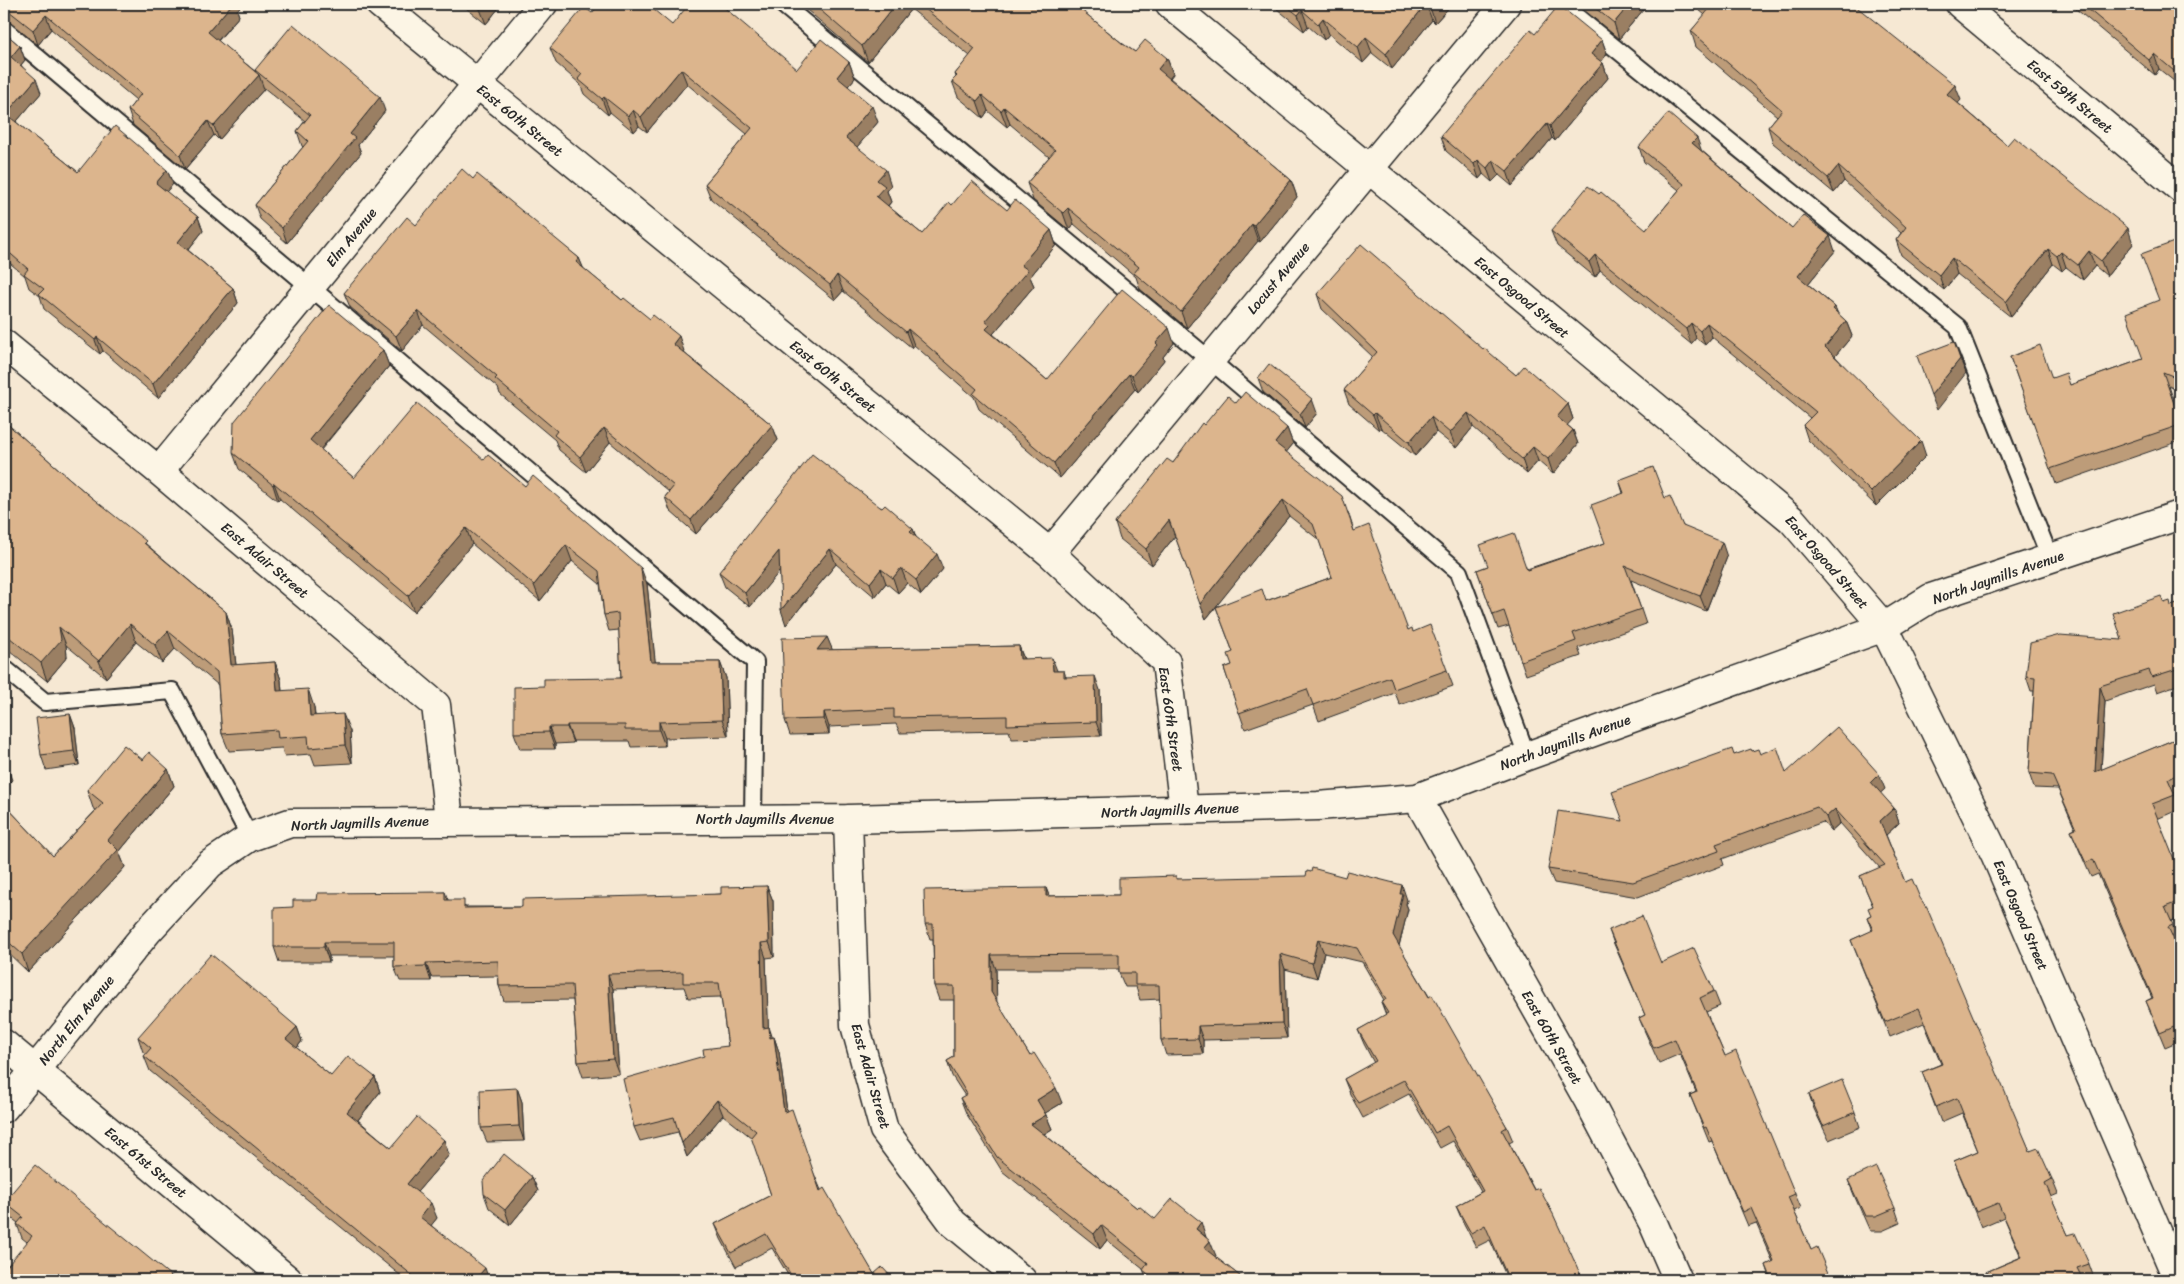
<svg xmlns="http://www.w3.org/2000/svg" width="2184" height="1284" viewBox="0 0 2184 1284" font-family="Sriracha,sans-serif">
	<rect width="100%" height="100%" fill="#f6e8d3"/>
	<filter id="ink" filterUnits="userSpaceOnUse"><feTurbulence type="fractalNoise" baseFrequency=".02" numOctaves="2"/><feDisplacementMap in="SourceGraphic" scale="10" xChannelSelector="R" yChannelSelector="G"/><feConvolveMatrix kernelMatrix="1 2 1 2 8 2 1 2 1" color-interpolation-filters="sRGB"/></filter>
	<g filter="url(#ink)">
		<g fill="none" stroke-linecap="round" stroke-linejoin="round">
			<defs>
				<path id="service" d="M782,4L1210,360L1459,572L1527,756
					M1561,4L1958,327L2050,558
					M4,29L755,662L753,819
					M4,668L45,702L172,691L250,837"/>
				<path id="minor" d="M380,4L1050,553L1166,662L1184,809
					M1170,4L1792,520L1884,627L1995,854L2178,1280
					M1960,4L2180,188
					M4,344L159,471L436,705L449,820
					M159,471L543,4
					M1050,553L1506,4
					M1417,798L1587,1098L1653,1223L1678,1280
					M848,819L855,1025L884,1130L953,1223L1022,1280
					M4,1044L288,1280
					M4,1108L148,931L210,864L250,837L290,823L848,819L1318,806L1417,798L1527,756L1884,627L1931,598L2180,515"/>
			</defs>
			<use href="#service" stroke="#2b2b2b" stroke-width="20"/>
			<use href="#minor" stroke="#2b2b2b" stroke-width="31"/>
			<use href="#service" stroke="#fcf5e5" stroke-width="16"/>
			<use href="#minor" stroke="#fcf5e5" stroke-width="28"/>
		</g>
		<path fill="#bd9c79" stroke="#2b2b2b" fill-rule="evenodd" d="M4,4H243L237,10L239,16L218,41L256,72L255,70L385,111L358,145L361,153L287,243L260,219L255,205L303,147L302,146L297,131L305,121L263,87L264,89L219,140L214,135L185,169L133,125L128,110L136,100L51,29L38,45L6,19L4,20Z
			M461,4H502L486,24Z
			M800,4H1074L1123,44L1135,52L1167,58L1173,74L1170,78L1291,180L1297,197L1260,242L1258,241L1187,328L1140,289L1136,277L1074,224L1069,230L1033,200L1027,183L1049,157L1010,124L1007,127L988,111L983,118L958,97L952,81L956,77L955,74L970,56L911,9L868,62Z
			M1271,4H1452L1435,23L1432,20L1392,69L1372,53L1363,63L1329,34L1324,40L1308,26L1304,31Z
			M1577,4H1648L1619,39Z
			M1692,4H1853L1961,100L1958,103L2007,145L2133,244L2107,276L2095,266L2083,280L2066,267L2062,271L2053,264L2011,317L1957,274L1944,290L1901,255L1896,240L1901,233L1844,181L1834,193L1773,143L1768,127L1777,116L1696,47L1691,31L1705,15Z
			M2070,4H2180V86L2159,69L2155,75Z
			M592,13L672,25L797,69L849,62L855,78L848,86L878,122L857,147L891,186L887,191L891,202L888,206L922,234L952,205L1007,210L1051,230L1056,245L1030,277L1034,286L993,334L1047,380L1174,343L1163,357L1164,360L1138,392L1135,389L1060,478L979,409L974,397L914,345L912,348L843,291L835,300L711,199L705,184L747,134L687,84L647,132L639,126L634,132L610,112L608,115L584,94L580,84L556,63L550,48Z
			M4,32L20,46L25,60L21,65L41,93L16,122L78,172L167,170L173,184L166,192L198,217L203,231L188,250L233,288L238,303L158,398L103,351L100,354L44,309L40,296L29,288L25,276L4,258Z
			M1535,34L1602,40L1607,54L1601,62L1603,63L1608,78L1555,141L1552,138L1512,186L1499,175L1492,182L1483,174L1479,179L1446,151L1441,136Z
			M1639,147L1701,150L1792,228L1835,251L1808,284L1835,307L1838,314L1846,321L1852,336L1835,356L1926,456L1876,506L1808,440L1803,425L1810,418L1712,337L1705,345L1696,338L1691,344L1600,270L1595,277L1557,246L1551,231L1646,230L1679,190L1644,162Z
			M473,179L579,258L583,268L622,300L684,351L683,352L772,425L778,440L696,534L670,511L665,497L669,492L610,442L586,472L559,450L555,440L500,394L498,388L423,325L402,351L350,307L344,293L416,225Z
			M2180,257V392L2169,386L2180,420V441L2056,484L2010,357L2052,378L2070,385L2143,359L2159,301Z
			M1317,294L1483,349L1516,375L1568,404L1573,419L1567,425L1573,430L1578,444L1553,474L1538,461L1527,474L1473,427L1456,448L1436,432L1415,456L1381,428L1379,430L1349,404L1344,390L1373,357L1322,309Z
			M383,350L389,366L321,450L354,478L484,460L525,486L647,584L655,662H720L726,678L728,736L665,738V746L631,747L629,741H573V743L555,744V749H520L514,733L544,686L621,678L619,630L609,631L604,615L600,584L572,561L540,601L472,544L414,612L280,499L278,501L239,469L233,453Z
			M1258,378L1317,413L1305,428L1263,392Z
			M1236,403L1287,428L1293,444L1286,452L1348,512L1354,531L1408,630L1413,632L1447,670L1453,686L1400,705L1395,693L1319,721L1313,705L1245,729L1224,668L1232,665L1233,652L1216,607L1206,619L1175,536L1152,565L1120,539L1115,523L1173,463L1204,425ZM1289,516L1319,540L1332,577L1266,601L1216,606Z
			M4,421L86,493L226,612L232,630L236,665L275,662L281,680L282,691L314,707L315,715L350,731L352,763L315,765L311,754L284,756L282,748L229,751L222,734L218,685L175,649L162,663L136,642L106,678L66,645L67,657L47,681L4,646Z
			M1619,480L1665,498L1683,526L1727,557L1706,611L1631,580L1646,624L1578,648L1581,656L1526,675L1509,626L1498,629L1477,570L1488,566L1527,569L1605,543L1623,493Z
			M880,507L913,529L916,537L943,569L921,595L907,583L898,593L886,583L875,597L836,564L786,625L779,571L750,607L725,587L719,572Z
			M2164,603L2171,606L2180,603V684L2157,692L2154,684L2105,701L2101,770L2180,737V790L2174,793L2180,809L2157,819L2180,874V918L2171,921L2178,940L2174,941L2180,953V1044L2179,1041L2165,1047L2146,1001L2152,998L2098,874L2091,877L2077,845L2071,831L2075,829L2058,789L2034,788L2029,773L2034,691H2031L2026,676L2122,640Z
			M827,637L832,650L1019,646L1024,659L1057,671H1064L1066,677L1100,690L1101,736L1012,739L1009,731L900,733L896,724L829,727V734L790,735L785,720Z
			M70,714L75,728L79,765L46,770L41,755Z
			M1752,751L1760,754L1786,773L1885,789L1880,793L1894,808L1899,823L1886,835L1905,882L2030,1151L2052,1179L2058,1194L2051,1197L2068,1235L2089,1264L2094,1278L2089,1280H1989L1986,1272L2021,1257L2004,1217L1981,1227L1960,1176L1954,1161L1978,1151L1962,1113L1941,1122L1922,1072L1941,1064L1924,1023L1890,1037L1851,940L1872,931L1867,917L1871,915L1873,906L1860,876L1880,868L1840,823L1831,831L1823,822L1722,859L1724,865L1638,897L1554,883L1548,869L1623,821L1734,755Z
			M143,760L168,769L174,786L119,852L125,867L28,972L4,949V804L53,856L96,810L93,808L87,790Z
			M1176,876L1177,879L1407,900L1406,904L1408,909L1399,946L1507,1127L1513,1141L1509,1143L1583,1280H1508L1490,1240L1476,1247L1462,1220L1456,1206L1481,1192L1453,1141L1440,1148L1409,1094L1363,1118L1350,1094L1344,1079L1374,1063L1364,1044L1358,1030L1386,1015L1381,1002L1384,1000L1362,962L1324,953L1317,978L1285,969L1287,1038L1203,1040V1054L1166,1055L1161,1040L1160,999L1140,1000L1136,987H1125L1119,973V969H996V1001L1030,1056L1062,1103L1045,1113L1052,1129L1044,1134L1137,1208L1155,1219L1206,1237L1216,1256L1215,1257L1245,1280H1147L1143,1269L1107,1240L1100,1249L1002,1171L966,1113L960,1098L965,1096L952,1076L947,1061L954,1057V1000H939L934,986L933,939H930L925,924L1046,888L1049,896L1119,895Z
			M767,886L773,901L774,957L766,958L768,1027L772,1038L774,1037L779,1052L787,1111L821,1190L874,1274L894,1280H791L772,1248L736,1267L721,1239L715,1224L771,1195L752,1138L723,1115L687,1157L678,1132L640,1141L634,1127L704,1056L728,1046L721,997L688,998L684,987L613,989L619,1074L583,1077L578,1062L573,1000L504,1001L499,986L498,976L431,977V981H400L394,967V956H329V962H279L274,947L293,907L317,900L445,892L448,900L466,907H522L721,894Z
			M1609,930L1661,963L1714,991L1720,1006L1706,1012L1725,1056L1795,1194L1801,1208L1794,1211L1811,1250L1831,1280H1771L1766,1265L1773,1262L1756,1223L1748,1226L1712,1141L1709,1142L1690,1095L1696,1092L1680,1054L1659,1063L1645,1032L1639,1018L1645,1015L1614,944Z
			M297,1027L302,1041L297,1048L331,1076L375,1077L380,1092L358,1120L391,1148L444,1140L449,1155L417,1192L437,1218L431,1225L489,1280H406L150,1071L144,1056L146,1054L143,1052L138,1037Z
			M517,1088L522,1102L524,1141L487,1142L481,1128Z
			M1809,1094L1855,1112L1860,1127L1829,1140L1814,1109Z
			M532,1177L538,1191L510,1225L489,1208L484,1194Z
			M1848,1180L1895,1208L1900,1223L1882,1231H1870L1854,1195Z
			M4,1202L176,1280L27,1242L22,1238L17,1224L18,1223L10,1217Z"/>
		<path fill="#9a7f63" stroke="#2b2b2b" d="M232,4H243L237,10L239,16L213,46L208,32Z
			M485,4H502L486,24L480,9Z
			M896,4H910L911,9L868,62L862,46Z
			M1426,4L1432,20L1392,69L1386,54Z
			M1432,4H1452L1435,23L1430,7Z
			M1630,4H1648L1619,39L1614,23Z
			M1302,10L1308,26L1304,31L1298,15Z
			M46,15L51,29L38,45L33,30Z
			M1323,18L1329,34L1324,40L1318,24Z
			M1366,37L1372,53L1363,63L1358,47Z
			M1602,40L1607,54L1596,68L1591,54Z
			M20,46L25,60L16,71L11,57Z
			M2154,54L2159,69L2155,75L2149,60Z
			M1167,58L1173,74L1164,85L1158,69Z
			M849,62L855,78L843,92L837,77Z
			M1603,63L1608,78L1555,141L1550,126Z
			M681,69L687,84L647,132L641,117Z
			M259,75L264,89L219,140L214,126Z
			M36,79L41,93L11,128L6,114Z
			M1955,85L1961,100L1952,110L1947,94Z
			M982,95L988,111L983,118L977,101Z
			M380,97L385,111L358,145L361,153L287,243L282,228L350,134Z
			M604,97L610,112L608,115L602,99Z
			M872,106L878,122L852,153L846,138Z
			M1004,107L1010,124L1007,127L1001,111Z
			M633,110L639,126L634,132L628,116Z
			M208,121L214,135L185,169L180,155Z
			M1547,124L1552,138L1512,186L1507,171Z
			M1697,138L1702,152L1692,143Z
			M1478,160L1483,174L1479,179L1474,164Z
			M1493,160L1499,175L1492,182L1487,168Z
			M1838,166L1844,181L1834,193L1828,178Z
			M167,170L173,184L161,198L156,183Z
			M886,170L891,186L887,191L891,202L882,212L876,196L877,180Z
			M1291,180L1297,197L1260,242L1254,225Z
			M1068,208L1074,224L1069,230L1063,213Z
			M198,217L203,231L183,256L178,242Z
			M1252,224L1258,241L1187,328L1181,312Z
			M2128,228L2133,244L2107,276L2101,261Z
			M1051,230L1056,245L1030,277L1034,286L993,334L995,340L986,329L985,321L1021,265Z
			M1830,236L1835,251L1803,290L1798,276Z
			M2048,249L2053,264L2011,317L2006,302Z
			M2089,251L2095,266L2083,280L2078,265Z
			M2061,252L2066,267L2062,271L2057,256Z
			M1595,255L1600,270L1595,277L1589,262Z
			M579,258L585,272L576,262Z
			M1952,258L1957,274L1944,290L1939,275Z
			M837,275L843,291L835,300L830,285Z
			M233,288L238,303L158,398L153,384Z
			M1835,307L1840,321L1833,309Z
			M418,311L423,325L402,351L396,336Z
			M1846,321L1852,336L1830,362L1825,347Z
			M1691,323L1696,338L1691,344L1686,329Z
			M1707,323L1712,337L1705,345L1700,331Z
			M1169,328L1174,343L1163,357L1164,360L1138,392L1132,376L1156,343Z
			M908,329L914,345L912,348L906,332Z
			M679,336L684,351L678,358L673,344Z
			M97,337L103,351L100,354L95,340Z
			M383,350L389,366L315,456L310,440Z
			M1960,359L1966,373L1937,410L1931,395Z
			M1129,374L1135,389L1060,478L1054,463Z
			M1312,399L1317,413L1305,428L1300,414Z
			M1568,404L1573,419L1562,431L1557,417Z
			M1375,413L1381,428L1379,430L1373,415Z
			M1468,413L1473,427L1456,448L1450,433Z
			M1431,417L1436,432L1415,456L1409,442Z
			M772,425L778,440L696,534L691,520Z
			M604,428L610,442L586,472L580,457Z
			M1287,428L1293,444L1281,459L1275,443Z
			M1573,430L1578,444L1553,474L1548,459Z
			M1921,441L1926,456L1876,506L1871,492Z
			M1533,447L1538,461L1527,474L1522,459Z
			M274,483L280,499L278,501L273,485Z
			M1283,500L1289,516L1206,619L1200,604Z
			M1169,520L1175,536L1152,565L1146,549Z
			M466,528L472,544L414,612L408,596Z
			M913,529L918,544L910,532Z
			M1722,542L1727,557L1706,611L1700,596Z
			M566,545L572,561L540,601L534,585Z
			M830,549L836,564L786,625L781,610Z
			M779,551L784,566L750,607L745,593Z
			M937,554L943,569L921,595L916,580Z
			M641,568L647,584L657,678L651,662Z
			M901,568L907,583L898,593L893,578Z
			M881,569L886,583L875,597L870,583Z
			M226,612L232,630L238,683L231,665Z
			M130,624L136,642L106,678L99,661Z
			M59,627L66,645L67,657L47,681L41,663Z
			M168,631L175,649L162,663L155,645Z
			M827,637L833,651L817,650Z
			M1019,646L1024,661L1020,659Z
			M1052,658L1058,673L1053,671Z
			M275,662L281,680L283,709L277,691Z
			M720,662L726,678L728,736L722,720Z
			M1095,676L1100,690L1101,736L1096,722Z
			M2100,686L2105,701L2100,787L2095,772Z
			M308,689L314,707L316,733L310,716Z
			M824,712L829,727V734L824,719Z
			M70,714L75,728L79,765L74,751Z
			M343,714L350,731L352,763L345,745Z
			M659,722L665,738V746L659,730Z
			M567,725L573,741V743L567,727Z
			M549,727L555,744V749L549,732Z
			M5,762L12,780L4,788V764Z
			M168,769L174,786L119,852L125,867L28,972L22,954L108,840Z
			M1879,774L1885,789L1876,797L1871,782Z
			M1894,808L1899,823L1885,836L1880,821Z
			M1835,809L1840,823L1831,831L1826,817Z
			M1402,885L1407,900L1406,904L1408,909L1398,950L1393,935Z
			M767,886L773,901L774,957L769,942Z
			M1046,888L1052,903L1046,896Z
			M1318,939L1324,953L1317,978L1312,963Z
			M324,942L329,956V962L324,947Z
			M761,943L766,958L769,1042L763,1028Z
			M1280,954L1285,969L1287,1038L1282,1023Z
			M991,955L996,969L997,1007L991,992Z
			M426,963L431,977V981L426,966Z
			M608,974L613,989L619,1074L613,1059Z
			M1198,1026L1203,1040V1054L1198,1039Z
			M297,1027L302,1041L292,1054L286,1039Z
			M769,1027L774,1042L770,1038Z
			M774,1037L779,1052L789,1127L784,1112Z
			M375,1077L380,1092L353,1126L347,1112Z
			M517,1088L522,1102L524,1141L519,1126Z
			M1056,1088L1062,1103L1042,1115L1037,1100Z
			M717,1100L723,1115L687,1157L682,1143Z
			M1046,1115L1052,1129L1036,1139L1031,1124Z
			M444,1140L449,1155L412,1198L407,1184Z
			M532,1177L538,1191L510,1225L505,1210Z
			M431,1203L437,1218L426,1232L420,1217Z
			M1201,1222L1206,1237L1196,1229Z
			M1101,1225L1107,1240L1100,1249L1094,1234Z
			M1210,1241L1216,1256L1210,1263L1204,1248Z
			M485,1268L489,1280H475Z"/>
		<path fill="#dcb58d" stroke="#2b2b2b" d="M4,4H232L208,32L259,75L214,126L208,121L180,155L128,110L141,94L46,15L33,30L4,7Z
			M473,4H485L480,9Z
			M600,4H647L672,25L689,4H720L797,69L821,39L849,62L837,77L872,106L846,138L886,170L877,180L885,186L876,196L922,234L949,202L952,205L972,181L1007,210L1015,200L1051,230L1021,265L1028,270L985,321L990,325L986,329L1047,380L1122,289L1169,328L1156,343L1158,345L1132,376L1129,374L1054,463L973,394L977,389L908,329L906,332L837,275L830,285L705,184L752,128L681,69L641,117L633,110L628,116L604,97L602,99L578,79L582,74L550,48L584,7L592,13Z
			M813,4H896L862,46Z
			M919,4H1074L1123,44L1135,52L1145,40L1167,58L1158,69L1291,180L1254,225L1252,224L1181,312L1134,273L1139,267L1068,208L1063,213L1027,183L1055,150L1004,107L1001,111L982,95L977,101L952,81L957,76L955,74L975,49Z
			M1284,4H1432L1430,7L1426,4L1386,54L1366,37L1358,47L1323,18L1318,24L1302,10L1298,15Z
			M1590,4H1630L1614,23Z
			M1704,4H1853L1955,85L1947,94L2007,145L2014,137L2128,228L2101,261L2089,251L2078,265L2061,252L2057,256L2048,249L2006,302L1952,258L1939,275L1896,240L1906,227L1838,166L1828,178L1768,127L1782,110L1691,31L1710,8Z
			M2082,4H2180V76L2154,54L2149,60Z
			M1559,5L1602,40L1591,54L1603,63L1550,126L1547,124L1507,171L1493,160L1487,168L1478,160L1474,164L1441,136L1530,30L1535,34Z
			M293,24L380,97L350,134L355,138L282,228L255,205L308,141L297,131L310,115L255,70Z
			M4,32L20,46L11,57L36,79L6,114L78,172L115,126L167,170L156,183L198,217L178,242L233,288L153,384L97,337L95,340L39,294L44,289L24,274L28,269L4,248Z
			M1668,113L1697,138L1692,143L1792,228L1803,215L1830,236L1798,276L1835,307L1833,309L1846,321L1825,347L1921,441L1871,492L1803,425L1816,412L1707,323L1700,331L1691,323L1686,329L1595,255L1589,262L1551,231L1588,186L1599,194L1601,192L1646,230L1684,184L1639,147Z
			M462,169L473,179L477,174L579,258L576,262L622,300L624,298L650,319L653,315L679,336L673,344L772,425L691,520L665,497L674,486L604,428L580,457L554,435L557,431L495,379L497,377L418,311L396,336L344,293L407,217L416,225Z
			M2174,242L2180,257V379L2163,372L2180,421V425L2050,469L2010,357L2040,345L2052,378L2066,373L2070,385L2143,359L2126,313L2159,300L2141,254Z
			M1361,244L1483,349L1484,348L1516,375L1524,366L1568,404L1557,417L1573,430L1548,459L1533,447L1522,459L1468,413L1450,433L1431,417L1409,442L1375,413L1373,415L1344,390L1377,352L1317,294Z
			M329,305L383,350L310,440L354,478L417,403L484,460L488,455L525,486L533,476L641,568L651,662H720L722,720L659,722V730H625V725H567V727H549V732L514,733V687L544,686V679L621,678L618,613L604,615L599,571L566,545L534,585L466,528L408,596L274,483L273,485L233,453L234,422Z
			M1954,342L1960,359L1931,395L1917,356Z
			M1269,364L1312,399L1300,414L1258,378Z
			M1245,392L1287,428L1275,443L1342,496L1354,531L1369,525L1408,630L1412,628L1413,632L1430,625L1447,670L1394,689L1390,677L1313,705L1307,689L1239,713L1224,668L1232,665L1228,654L1233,652L1216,607L1262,589L1266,601L1332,577L1313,524L1283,500L1200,604L1169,520L1146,549L1115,523L1167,459L1173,463L1202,423L1204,425L1228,396L1236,403Z
			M4,421L86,493L146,541L144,543L226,612L231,665L275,662L277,691L308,689L310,716L343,714L345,745L309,748L308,736L278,738L277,730L222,734L217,672L168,631L155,645L130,624L99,661L59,627L61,640L41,663L4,633V595L5,594H4Z
			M812,454L880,507L882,508L885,505L913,529L910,532L937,554L916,580L901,568L893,578L881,569L870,583L830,549L781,610L779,551L745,593L719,572Z
			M1653,467L1665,498L1670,496L1683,526L1722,542L1700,596L1625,566L1641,609L1573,633L1576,641L1521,661L1504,611L1493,615L1477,570L1488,566L1480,545L1514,533L1527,570L1605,543L1591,505L1624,493L1619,480Z
			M2161,596L2164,603L2170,601L2171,606L2180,603V668L2152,677L2149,670L2100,686L2095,772L2180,737V773L2168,779L2175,795L2152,804L2180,874V901L2165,907L2173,925L2168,927L2180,953V1041L2174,1027L2160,1033L2146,1001L2153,998L2093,859L2086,863L2071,831L2076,829L2052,775L2029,773L2035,677L2026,676L2030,643L2060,635L2122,640L2113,613Z
			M827,637L817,650L1019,646L1020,659L1052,658L1053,671H1064V677L1095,676L1096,722L1007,725V716L894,718V709L824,712V719L785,720L782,638Z
			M70,714L74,751L41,755L36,718Z
			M1837,727L1879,774L1871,782L1894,808L1880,821L1905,882L1912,879L1920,898L1927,908L2030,1151L2038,1148L2052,1179L2045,1183L2068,1235L2075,1233L2089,1264L2077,1268L2083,1280H1990L1986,1272L2022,1257L1998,1203L1976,1212L1954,1161L1978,1151L1957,1098L1936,1107L1922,1072L1942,1064L1919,1008L1885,1022L1851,940L1873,930L1867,917L1871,915L1868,908L1873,906L1860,876L1885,865L1835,809L1826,817L1817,807L1716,844L1719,851L1633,882L1548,869L1558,811L1623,821L1612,792L1732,749L1734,755L1751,749L1752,751L1758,749L1760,754L1777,747L1786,773Z
			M124,745L143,760L149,752L168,769L108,840L118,850L22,954L4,938V804L53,856L103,803L87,790Z
			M1312,868L1345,877L1347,871L1402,885L1400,894H1403L1393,935L1429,997L1432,995L1507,1127L1502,1130L1534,1190L1539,1188L1553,1214L1583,1280H1509L1485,1225L1471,1233L1456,1206L1483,1191L1447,1126L1435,1133L1404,1080L1358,1103L1344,1079L1376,1061L1358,1030L1388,1013L1381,1002L1386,999L1357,948L1318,939L1312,963L1280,954L1282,1023L1198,1026V1039L1161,1040L1159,985H1135V973H1119V954L991,955V992L1030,1056L1034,1053L1056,1088L1037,1100L1046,1115L1031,1124L1137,1208L1139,1206L1155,1219L1172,1199L1201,1222L1196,1229L1210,1241L1204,1248L1245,1280H1156L1143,1270L1148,1263L1101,1225L1094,1234L997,1157L960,1098L967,1094L947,1061L954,1057V986H934L933,924H925L924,890L1046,888V896L1119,895V878L1176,876V879L1306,876L1307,871L1311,872Z
			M767,886L769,942L761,943L763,1028L769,1027L770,1038L774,1037L784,1112L792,1109L820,1191L824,1188L874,1274L882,1267L894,1280H794L766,1234L731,1253L715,1224L771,1195L751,1137L756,1131L717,1100L682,1143L674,1117L634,1127L623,1079L704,1056L703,1049L728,1046L719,983H683V972L608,974L613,1059L578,1062L572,985L499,986L498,961L426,963V966L394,967V942H324V947H274V908L293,907V900H317L318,893L445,892V900H464V908L522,907V899L721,894V887Z
			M1642,916L1661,963L1694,948L1714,991L1700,998L1725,1056L1736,1051L1795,1194L1788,1197L1811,1250L1817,1247L1831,1280H1772L1766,1265L1774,1261L1751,1208L1743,1212L1706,1127L1704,1128L1690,1095L1697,1092L1675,1039L1654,1048L1639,1018L1645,1015L1609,930Z
			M211,954L297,1027L286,1039L331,1076L348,1056L375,1077L347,1112L391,1148L417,1117L444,1140L407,1184L431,1203L420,1217L485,1268L475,1280H418L144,1056L151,1048L138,1037Z
			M1842,1080L1855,1112L1823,1126L1809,1094Z
			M517,1088L519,1126L481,1128L480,1090Z
			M504,1154L532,1177L505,1210L484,1194L483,1181Z
			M35,1165L176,1280H4V1270L32,1236L17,1224L23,1217L4,1202Z
			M1876,1167L1895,1208L1876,1216H1865L1848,1180Z"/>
	</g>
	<g text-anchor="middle" stroke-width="4.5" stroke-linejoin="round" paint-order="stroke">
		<g font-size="14" fill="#2b2b2b" stroke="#fcf5e5">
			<text transform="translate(2070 96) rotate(40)" y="5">East 59th Street</text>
			<text transform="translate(520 120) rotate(39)" y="5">East 60th Street</text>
			<text transform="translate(351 237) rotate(-51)" y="5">Elm Avenue</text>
			<text transform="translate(1278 278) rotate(-50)" y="5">Locust Avenue</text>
			<text transform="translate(1522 297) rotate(40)" y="5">East Osgood Street</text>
			<text transform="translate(833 376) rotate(39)" y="5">East 60th Street</text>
			<text transform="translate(265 560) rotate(40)" y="5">East Adair Street</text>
			<text transform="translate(1827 562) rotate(49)" y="5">East Osgood Street</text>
			<text transform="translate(1998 577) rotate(-19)" y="5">North Jaymills Avenue</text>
			<text transform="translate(1171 719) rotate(82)" y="5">East 60th Street</text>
			<text transform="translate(1565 742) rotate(-20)" y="5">North Jaymills Avenue</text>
			<text transform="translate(1170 810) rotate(-2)" y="5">North Jaymills Avenue</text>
			<text x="765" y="824">North Jaymills Avenue</text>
			<text transform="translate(360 823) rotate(-2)" y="5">North Jaymills Avenue</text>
			<text transform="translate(2021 915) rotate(67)" y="5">East Osgood Street</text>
			<text transform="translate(76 1020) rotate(-51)" y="5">North Elm Avenue</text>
			<text transform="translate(1552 1037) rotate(60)" y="5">East 60th Street</text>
			<text transform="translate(871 1076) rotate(74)" y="5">East Adair Street</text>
			<text transform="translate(146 1162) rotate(40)" y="5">East 61st Street</text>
		</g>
	</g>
	<rect width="2184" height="1284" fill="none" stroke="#fcf5e5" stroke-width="20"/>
	<rect x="10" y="10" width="2164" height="1264" fill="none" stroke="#2b2b2b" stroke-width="2" filter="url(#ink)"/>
</svg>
